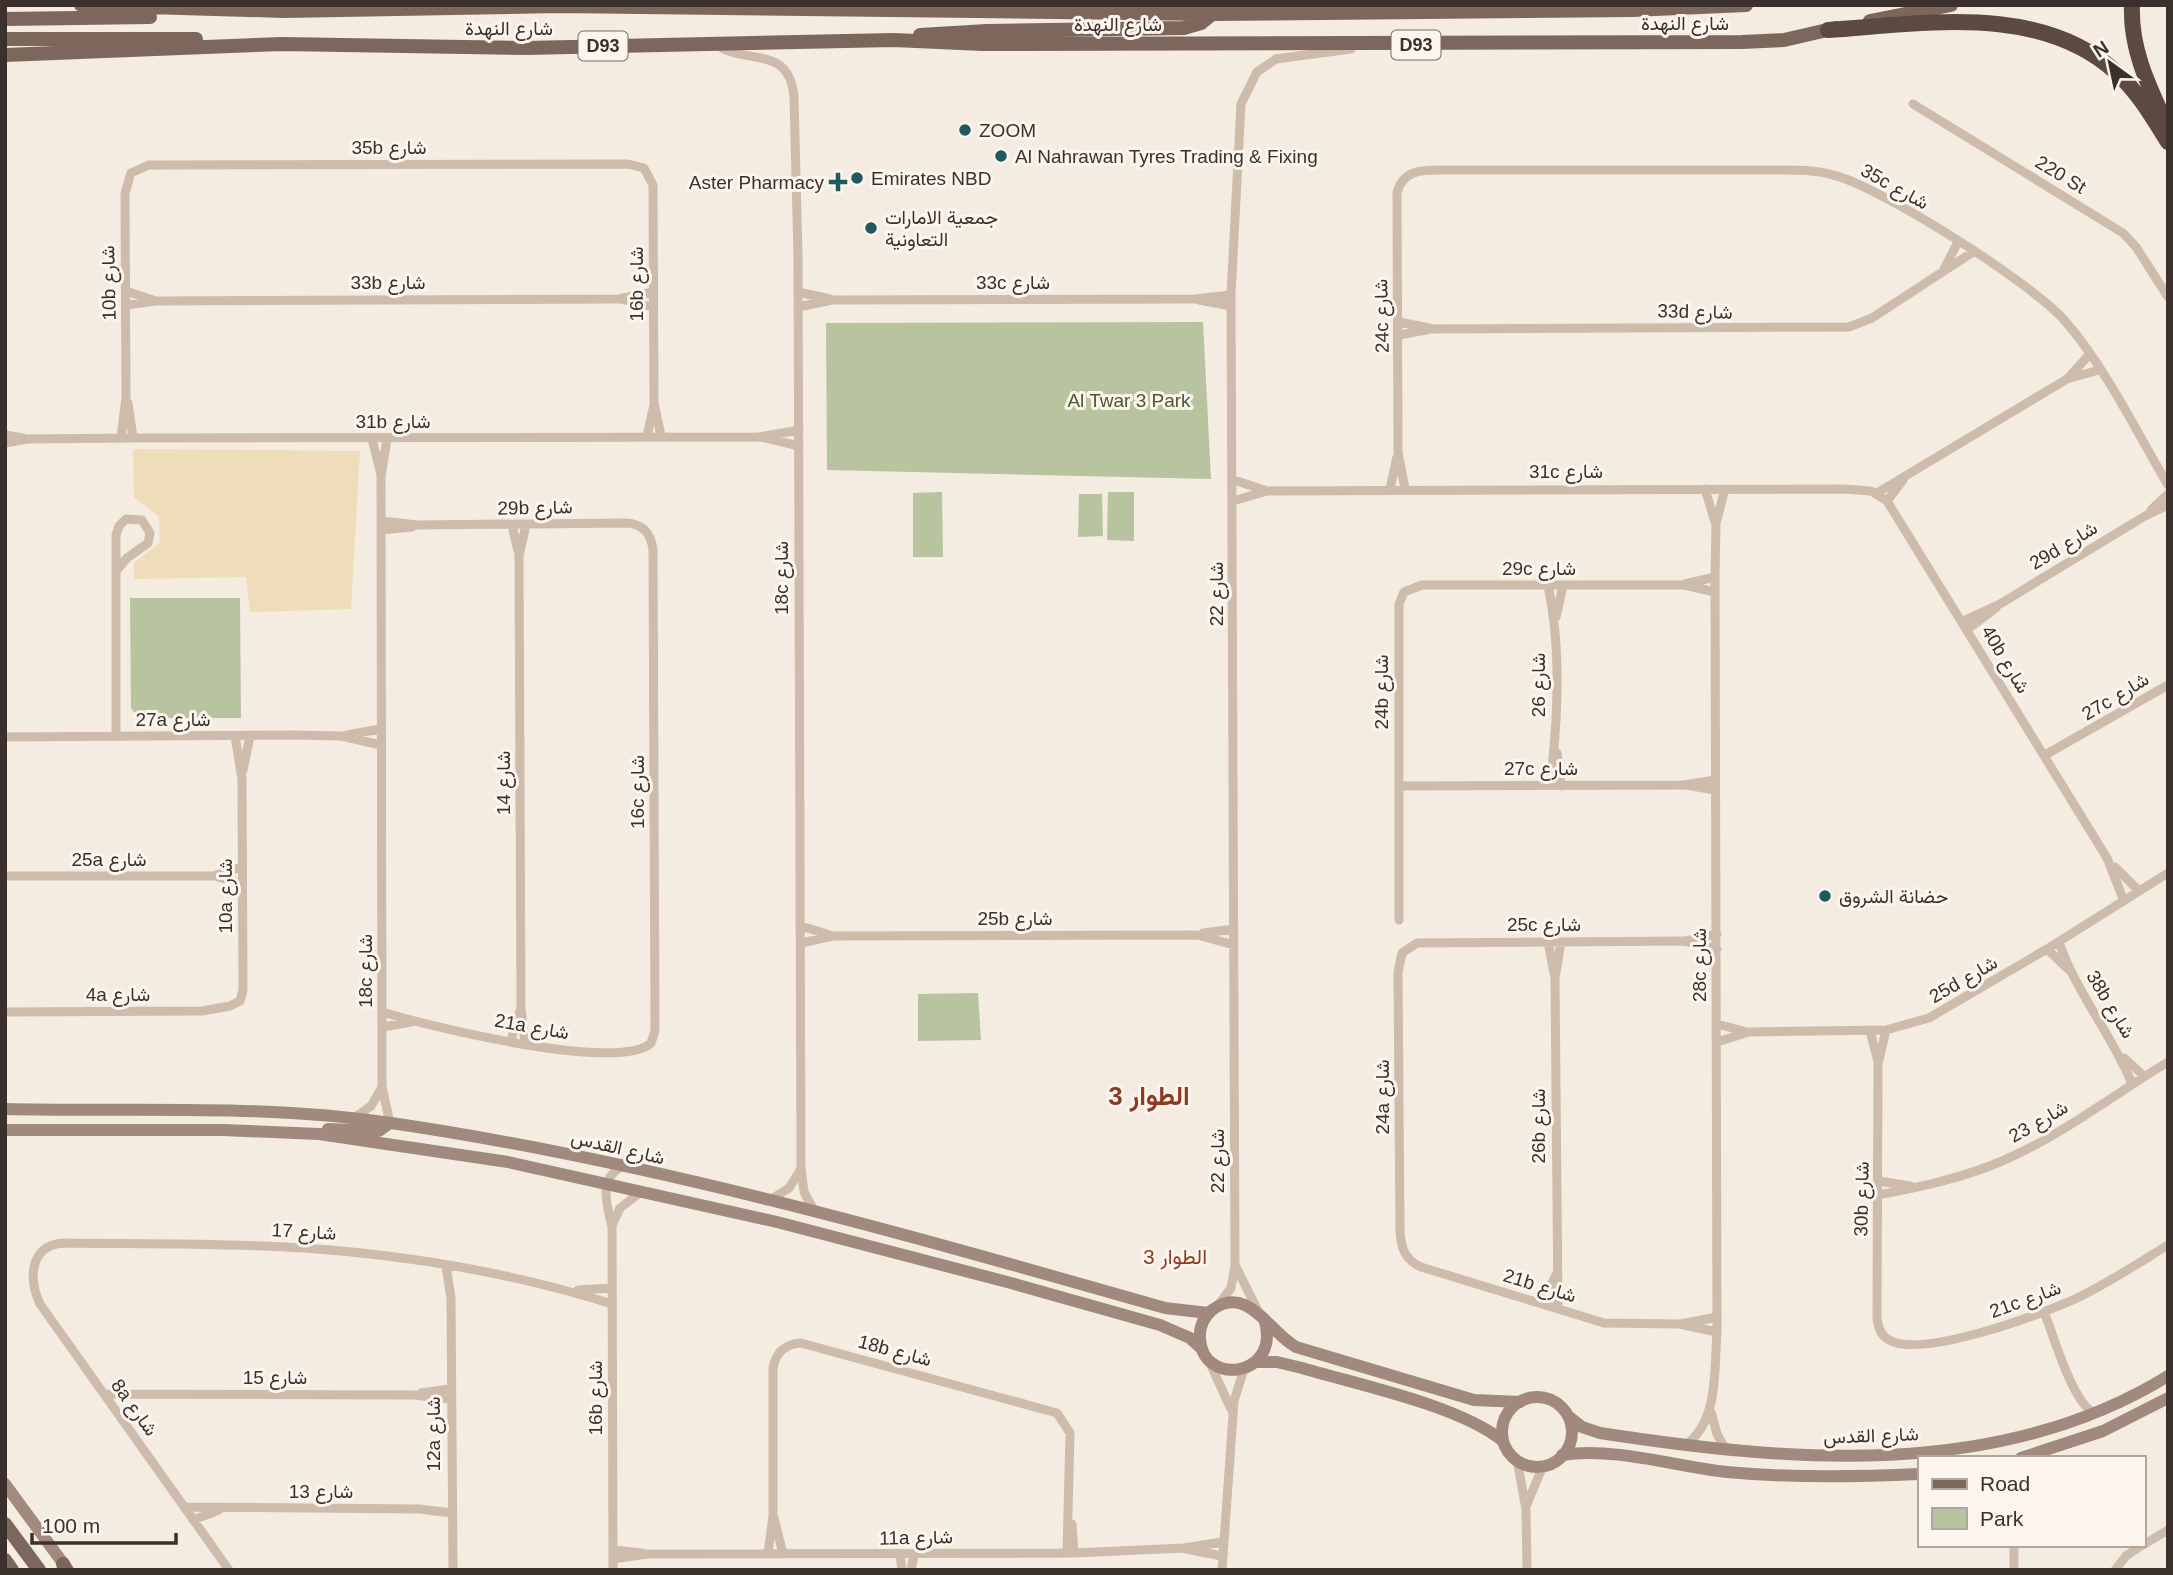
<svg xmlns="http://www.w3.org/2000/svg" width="2173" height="1575" viewBox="0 0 2173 1575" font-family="Arial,Vazirmatn,sans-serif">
	<rect width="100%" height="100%" fill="#f4ebe1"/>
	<path fill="#b8c4a0" d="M1203,322L1211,479L827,470L826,323Z
		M942,492L943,557H913V493Z
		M1108,492H1134V541L1107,540Z
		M1079,494H1102L1103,536L1078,537Z
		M130,598H240L241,718H139L131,708Z
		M978,993L981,1040L918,1041V994Z"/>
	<path fill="#efdcb8" d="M133,449L360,451L351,609L250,612L246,577L134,579V563L160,543L159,517L134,497Z"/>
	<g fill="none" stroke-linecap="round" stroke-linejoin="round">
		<path stroke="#cdbbac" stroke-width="9" d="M717,45C748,66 789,44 794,97L798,256L801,1168L804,1192L815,1212
			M1913,104L2123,233L2136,247L2168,297
			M1944,269L1958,242
			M126,291L156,301
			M798,292L830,299
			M621,299L653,307
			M1199,300L1231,306
			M126,305L156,301L619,299L653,292
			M798,307L832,300L1194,299L1231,295
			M1399,322L1429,328
			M1399,335L1431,329L1849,327L1872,318L1973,252
			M2068,378L2089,355
			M128,403L133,438
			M5,435L23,438
			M647,436L654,405
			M761,437L799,446
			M121,438L126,398L125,193L131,173L149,165L628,164L644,168L653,185L654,403L661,436
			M372,439L381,475
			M387,439L381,477L382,1087L390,1123
			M5,443L28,439L133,438L759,437L799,430
			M1234,480L1267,491
			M1390,489L1397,457
			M1405,489L1398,452L1397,193C1403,167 1428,170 1450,170H1770C1791,170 1813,169 1833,175C1880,186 2035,285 2066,322C2107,370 2136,431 2168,485
			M1705,489L1715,522
			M1877,493L2067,379L2099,370
			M1233,501L1267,491L1844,489L1871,491L1887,501L2107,858L2124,901
			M1887,501L1903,480
			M2151,510L2168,494
			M381,521L417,525L626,523C643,524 651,533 653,550L655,1031L651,1043C620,1073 426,1026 383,1012
			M512,525L518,551
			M381,530L412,527
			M1685,584L1715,577
			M1548,586C1562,650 1558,721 1550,785
			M1556,617L1563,586
			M1963,621L2000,604L2145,516L2168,505
			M1968,629L1996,608
			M347,735L380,729
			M116,736V535L119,526L126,519L142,520L150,533L148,543L127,558L116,571
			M5,737L291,735L341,736L381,745
			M1557,753L1561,786
			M2045,755L2168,685
			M243,770L250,736
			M1686,785L1715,790
			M1399,786L1684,785L1715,780
			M2115,867L2139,891
			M5,876H213L242,867
			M215,876L242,884
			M1399,920V604L1404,592L1422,585H1684L1715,592
			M801,926L833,936
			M1203,933L1234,929
			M1686,941L1717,934
			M1548,942L1554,973
			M2059,942C2076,993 2112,1034 2132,1084
			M801,943L833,936L1197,935L1234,945
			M1717,949L1684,941L1417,943L1402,953L1398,972L1400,1231C1401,1248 1405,1260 1421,1267L1604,1323L1679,1324L1717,1332
			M2047,949L2068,969
			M5,1012L202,1011L230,1006L240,1001L243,990L242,779L235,736
			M1717,1024L1747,1032
			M383,1027L411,1022
			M1870,1031L1878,1061L1877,1318C1878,1327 1881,1336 1889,1340C1922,1359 2042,1314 2075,1299C2107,1284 2137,1264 2168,1245
			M511,1040L520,1011
			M1717,1042L1749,1032L1886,1030L1929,1018L2047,949L2168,873
			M525,1043L521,1009L519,556L526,525
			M2124,1058L2144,1076
			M1879,1060L1886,1030
			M354,1118L371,1106L381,1089
			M1879,1181L1910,1186
			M1878,1195C1920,1187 1963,1178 2002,1161C2061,1136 2113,1095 2168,1062
			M770,1200L789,1188L801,1169
			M612,1225L620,1208L641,1192
			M446,1266L451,1298L453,1570
			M1236,1267L1258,1311
			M578,1290L612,1288
			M1219,1304L1231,1288L1235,1266L1231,295L1241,104L1257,72L1276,59L1351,49
			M1542,1304L1556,1275
			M1558,1308L1555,978L1561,942
			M2044,1312C2054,1336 2072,1402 2094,1413
			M1681,1324L1717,1317
			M1209,1361L1231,1409
			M421,1393L450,1389
			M104,1394L413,1395L450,1399
			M1711,1412L1717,1434L1726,1450
			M1686,1445C1719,1420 1714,1370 1717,1332L1715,577L1716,523L1725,489
			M1517,1460L1526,1509L1527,1570
			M1527,1504L1543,1466
			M185,1507L419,1509L452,1513
			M774,1518L783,1554
			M193,1520L219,1510
			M1072,1524L1074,1553
			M2143,1545L2168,1530
			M1186,1549L1222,1556
			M613,1550L642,1553
			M768,1554L773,1516V1368C776,1352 785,1344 801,1343L1057,1413L1070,1433L1067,1553
			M900,1555L902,1570
			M613,1559L647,1554L1074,1553L1184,1548L1222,1542
			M229,1570L40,1304C28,1278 30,1245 64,1243C144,1244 224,1243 304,1248C407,1255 513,1273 612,1304
			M613,1570L612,1227C607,1205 598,1180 621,1167
			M911,1570L914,1555
			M1222,1570L1234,1401L1244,1369
			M2014,1570V1545
			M2115,1570L2126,1556L2142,1545"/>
		<path stroke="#a18a7d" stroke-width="12" d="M5,1109C133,1112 264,1104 391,1123C652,1161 912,1236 1165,1308L1208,1313
			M328,1129L379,1131L390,1123
			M5,1130H223L319,1134L508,1162L777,1222L1011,1283L1160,1325L1190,1338L1202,1349
			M1265,1322C1280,1377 1203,1387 1200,1339C1199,1327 1204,1317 1212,1310C1247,1283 1270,1333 1296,1347L1474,1400L1520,1402
			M1256,1362H1277L1302,1368C1359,1385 1458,1405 1503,1441
			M1502 1432a35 35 0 1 1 70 0a35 35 0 1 1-70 0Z
			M1568,1416L1582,1427L1600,1433C1789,1462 1998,1481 2168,1376
			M1562,1455C1615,1447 1673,1466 1727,1472C1790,1478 1855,1477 1919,1474
			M2021,1458L2103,1431L2168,1398
			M5,1484L68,1570"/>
		<path stroke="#7d675c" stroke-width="14" d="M81,5L284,11L559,6L1212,14L1632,10L1746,5
			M5,19L150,17
			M1870,21L1951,5
			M920,35L987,31L1184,28L1201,23L1212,14
			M5,39H196
			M5,55L282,44L526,48L894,40L983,44L1742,42L1784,40L1836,28
			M5,1524L39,1570
			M5,1560L12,1570
			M63,1564L66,1570"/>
		<path stroke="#5c4a42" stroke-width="16" d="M2132,5C2130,49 2149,87 2167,126
			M1828,30C1922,24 2040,2 2117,73C2138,92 2153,118 2168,142"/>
	</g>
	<g fill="#1f5a5e" stroke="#fbf5ee" stroke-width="2.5">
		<circle cx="965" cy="130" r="7"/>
		<circle cx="1001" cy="156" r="7"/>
		<circle cx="857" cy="178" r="7"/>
		<path d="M834.5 171.5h7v7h7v7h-7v7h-7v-7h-7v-7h7z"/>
		<circle cx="871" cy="228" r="7"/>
		<circle cx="1825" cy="896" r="7"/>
	</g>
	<g text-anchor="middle" stroke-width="6" stroke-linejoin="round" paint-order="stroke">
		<g fill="#fbf5ee" stroke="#756b66" stroke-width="2">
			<rect x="1391.5" y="30.5" width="49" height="29" rx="5"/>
			<rect x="578.5" y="31.5" width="49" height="29" rx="5"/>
		</g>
		<g font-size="18" font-weight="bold" fill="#3b302b">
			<text x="1416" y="51">D93</text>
			<text x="603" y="52">D93</text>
		</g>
		<g font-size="19" fill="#3b302b" stroke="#fbf5ee">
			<text x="1685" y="30">شارع النهدة</text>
			<text x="1118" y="31">شارع النهدة</text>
			<text x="509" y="35">شارع النهدة</text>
			<text x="389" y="154">35b شارع</text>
			<text transform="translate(2061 174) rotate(31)" y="7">220 St</text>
			<text transform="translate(1895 186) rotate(29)" y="7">35c شارع</text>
			<text x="388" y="289">33b شارع</text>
			<text x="1013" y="289">33c شارع</text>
			<text transform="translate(108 283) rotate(-91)" y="7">10b شارع</text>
			<text transform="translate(636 284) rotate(-90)" y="7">16b شارع</text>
			<text transform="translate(1695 311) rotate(1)" y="7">33d شارع</text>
			<text transform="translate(1381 316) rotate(-91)" y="7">24c شارع</text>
			<text x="393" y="428">31b شارع</text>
			<text x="1566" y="478">31c شارع</text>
			<text transform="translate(535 507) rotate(-1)" y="7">29b شارع</text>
			<text transform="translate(2063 545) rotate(-31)" y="7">29d شارع</text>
			<text x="1539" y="575">29c شارع</text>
			<text transform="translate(781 578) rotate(-90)" y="7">18c شارع</text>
			<text transform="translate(1216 594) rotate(-90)" y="7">شارع 22</text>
			<text transform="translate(2006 659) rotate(59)" y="7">40b شارع</text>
			<text transform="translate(1538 685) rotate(-90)" y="7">شارع 26</text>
			<text transform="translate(1381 692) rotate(-90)" y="7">24b شارع</text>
			<text transform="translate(2115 696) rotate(-31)" y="7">27c شارع</text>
			<text x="173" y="726">27a شارع</text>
			<text x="1541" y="775">27c شارع</text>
			<text transform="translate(503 783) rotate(-90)" y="7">شارع 14</text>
			<text transform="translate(637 792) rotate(-90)" y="7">16c شارع</text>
			<text x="109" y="866">25a شارع</text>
			<text transform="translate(225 896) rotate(-90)" y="7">10a شارع</text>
			<text x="1015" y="925">25b شارع</text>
			<text x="1544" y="931">25c شارع</text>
			<text transform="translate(1699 965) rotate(-90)" y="7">28c شارع</text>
			<text transform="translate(365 971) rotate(-90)" y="7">18c شارع</text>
			<text transform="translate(1963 979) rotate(-30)" y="7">25d شارع</text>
			<text x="118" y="1001">4a شارع</text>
			<text transform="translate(2111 1004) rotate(59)" y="7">38b شارع</text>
			<text transform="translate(532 1026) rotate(10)" y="7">21a شارع</text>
			<text transform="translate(1382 1097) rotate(-90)" y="7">24a شارع</text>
			<text transform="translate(2038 1121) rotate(-30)" y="7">شارع 23</text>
			<text transform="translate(1538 1126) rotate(-90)" y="7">26b شارع</text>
			<text transform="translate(618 1147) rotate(13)" y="7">شارع القدس</text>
			<text transform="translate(1217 1161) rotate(-90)" y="7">شارع 22</text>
			<text transform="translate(1861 1199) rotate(-89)" y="7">30b شارع</text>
			<text transform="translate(304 1231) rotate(3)" y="7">شارع 17</text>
			<text transform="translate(1540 1285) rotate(17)" y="7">21b شارع</text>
			<text transform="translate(2025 1299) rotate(-20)" y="7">21c شارع</text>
			<text transform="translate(895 1350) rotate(15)" y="7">18b شارع</text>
			<text x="275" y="1384">شارع 15</text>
			<text transform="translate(595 1398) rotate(-90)" y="7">16b شارع</text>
			<text transform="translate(135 1407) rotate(54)" y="7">8a شارع</text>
			<text transform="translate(433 1434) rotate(-90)" y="7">12a شارع</text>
			<text transform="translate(1871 1435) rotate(-2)" y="7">شارع القدس</text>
			<text x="321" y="1498">شارع 13</text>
			<text transform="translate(916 1537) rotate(-1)" y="7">11a شارع</text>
		</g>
		<g font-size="19" fill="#3b302b" stroke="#fbf5ee" text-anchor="start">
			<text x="979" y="137">ZOOM</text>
			<text x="1015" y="163">Al Nahrawan Tyres Trading &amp; Fixing</text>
			<text x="871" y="185">Emirates NBD</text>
			<text x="824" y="189" text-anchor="end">Aster Pharmacy</text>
			<text x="885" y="224">جمعية الامارات<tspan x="885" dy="22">التعاونية</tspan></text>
			<text x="1839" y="903">حضانة الشروق</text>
		</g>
		<g font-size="19" fill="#4a5a2e" stroke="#fbf5ee">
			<text x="1129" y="407">Al Twar 3 Park</text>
		</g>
		<g font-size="21" fill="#8c3b22" stroke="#fbf5ee">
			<text x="1175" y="1264">الطوار 3</text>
		</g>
		<g font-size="26" font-weight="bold" fill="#8c3b22" stroke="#fbf5ee">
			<text x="1149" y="1105">الطوار 3</text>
		</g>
	</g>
	<rect width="2173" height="1575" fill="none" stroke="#3b302b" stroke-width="14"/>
	<rect x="1918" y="1456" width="228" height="91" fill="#fbf5ee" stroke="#aea6a0" stroke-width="2"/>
	<rect x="1932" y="1479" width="35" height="10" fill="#7d675c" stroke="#aea6a0" stroke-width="2"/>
	<text x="1980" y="1491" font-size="21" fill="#3b302b">Road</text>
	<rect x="1932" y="1508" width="35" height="21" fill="#b8c4a0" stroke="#aea6a0" stroke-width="2"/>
	<text x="1980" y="1526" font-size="21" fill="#3b302b">Park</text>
	<g transform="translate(2110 63) rotate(327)" stroke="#fbf5ee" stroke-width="5" paint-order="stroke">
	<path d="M0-5L12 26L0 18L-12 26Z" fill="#3b302b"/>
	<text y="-10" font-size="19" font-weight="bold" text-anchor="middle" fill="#3b302b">N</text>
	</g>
	<path d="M32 1533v10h144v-10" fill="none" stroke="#3b302b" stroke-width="3.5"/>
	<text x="42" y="1533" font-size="21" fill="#3b302b" stroke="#fbf5ee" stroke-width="5" paint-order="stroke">100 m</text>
</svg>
